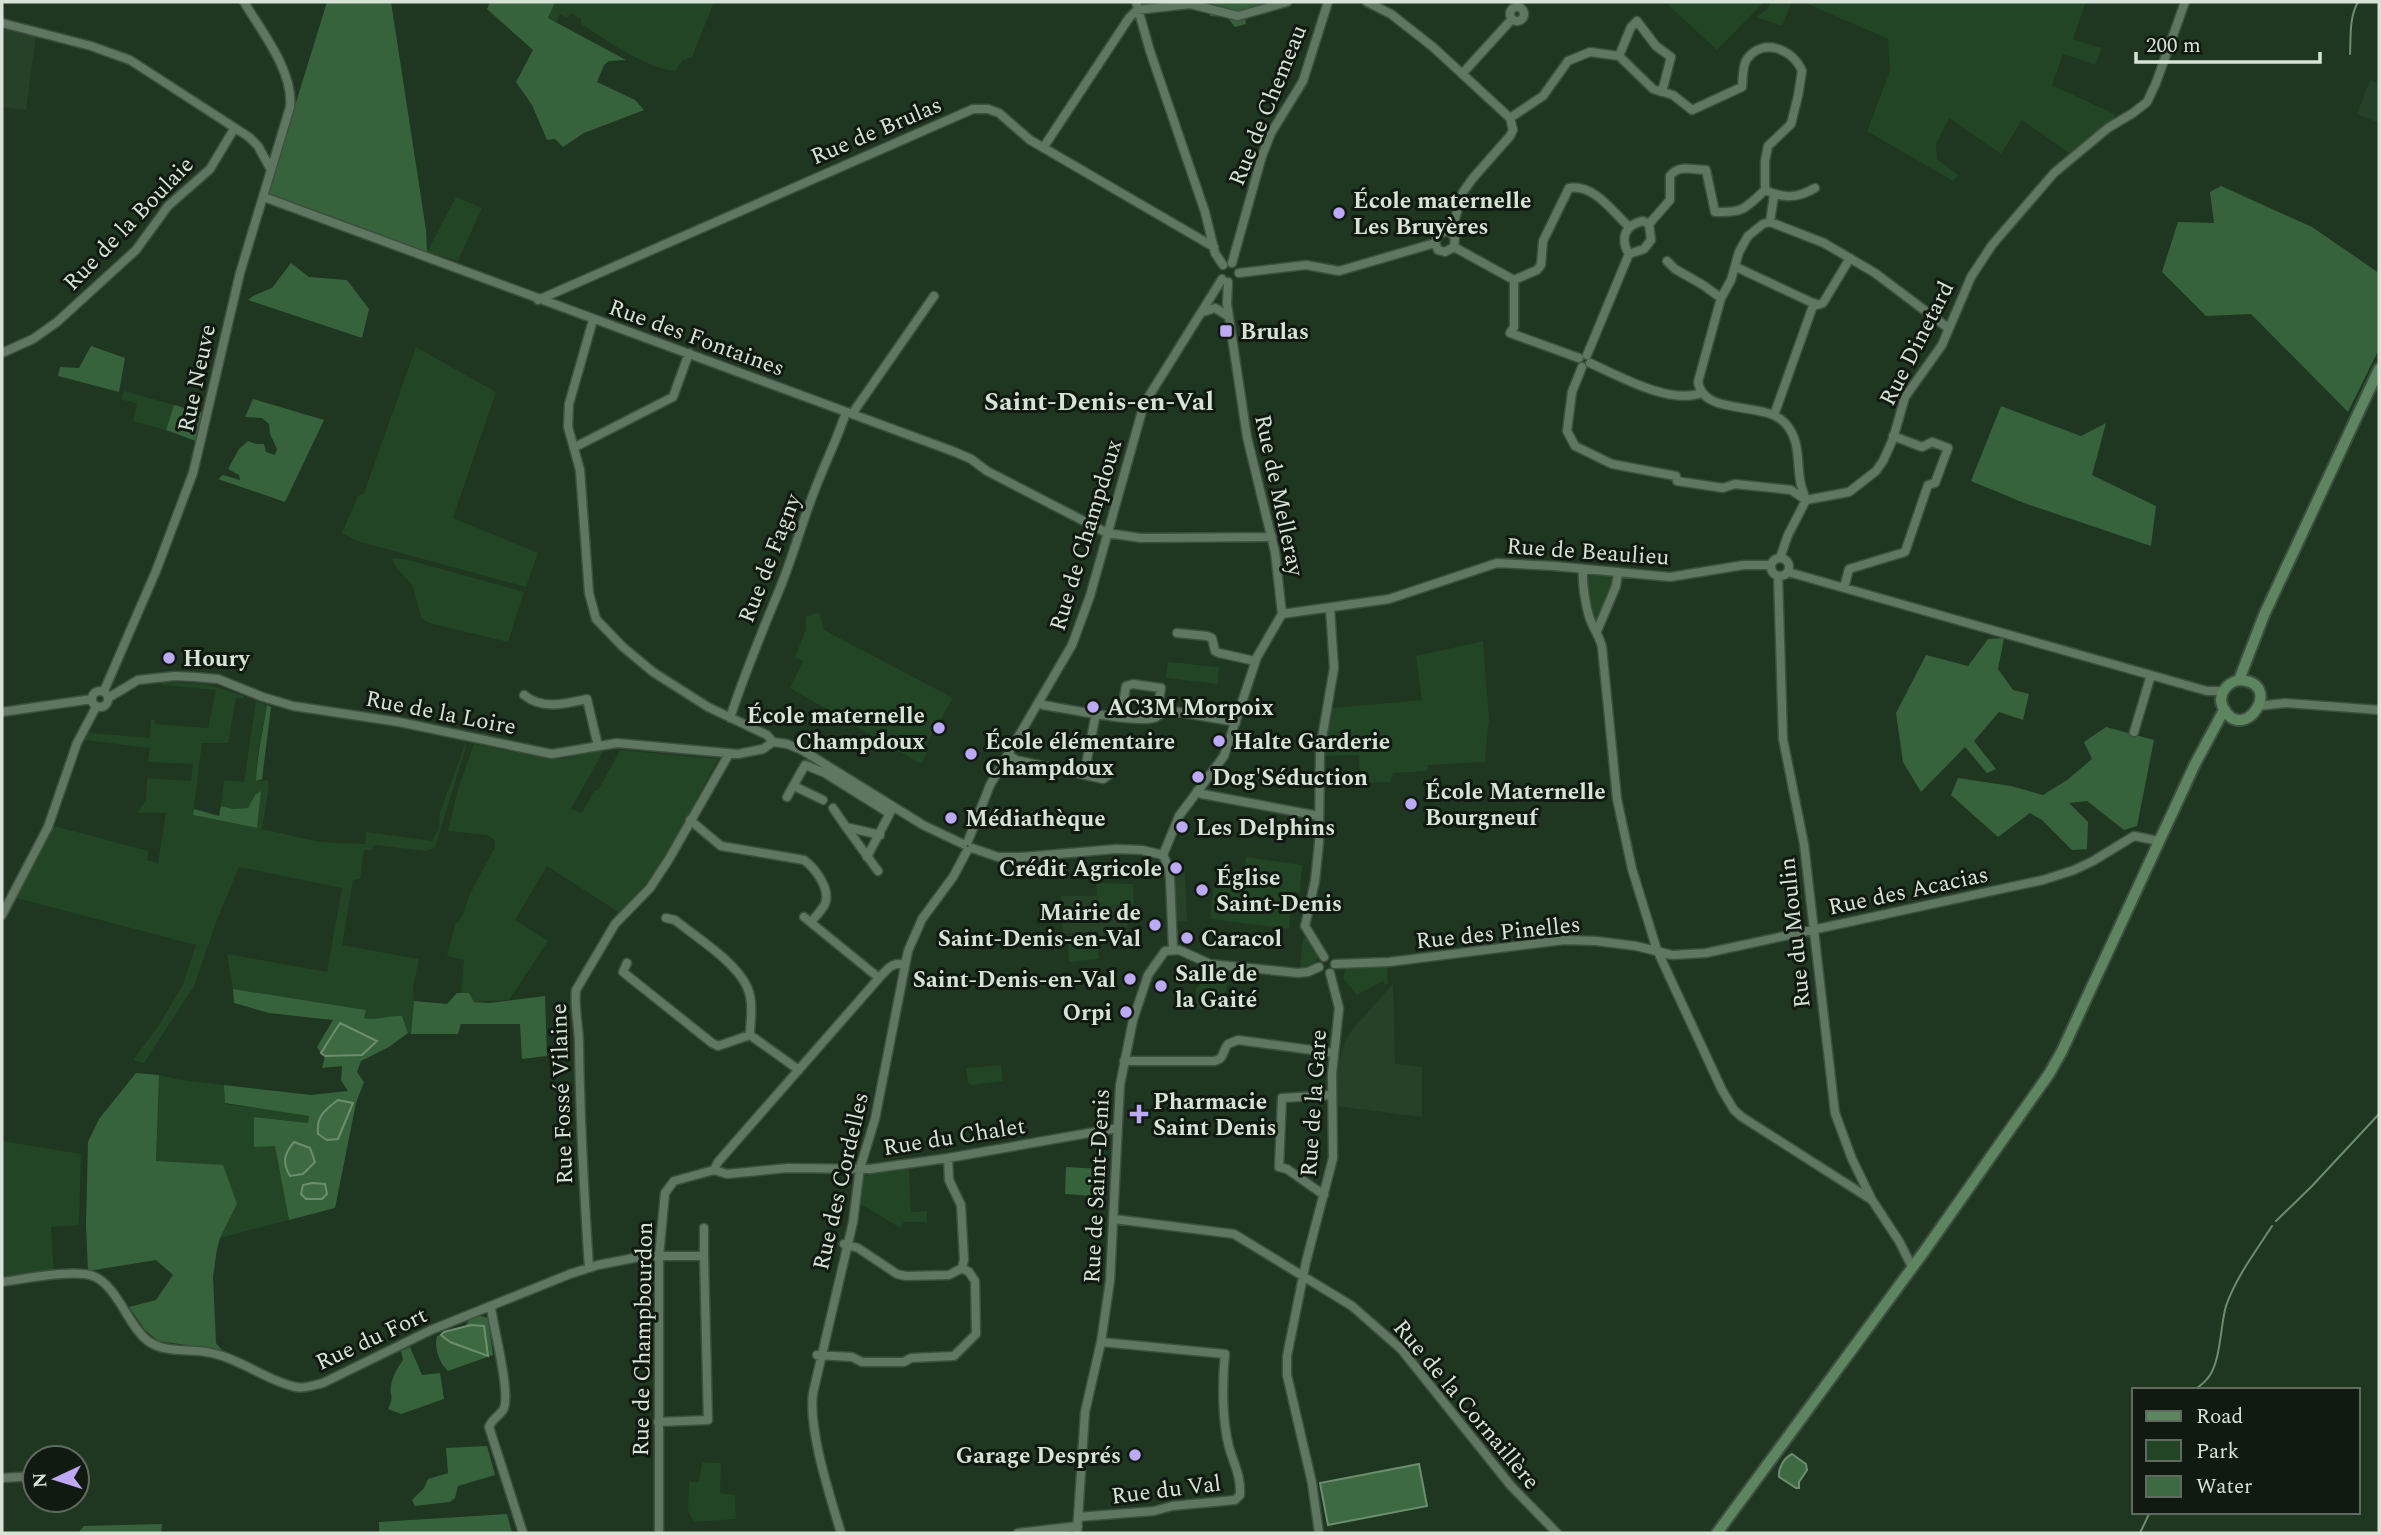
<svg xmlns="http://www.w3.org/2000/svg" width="2381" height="1535" viewBox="0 0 2381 1535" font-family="Spectral,serif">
	<rect width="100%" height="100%" fill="#1f3621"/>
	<path fill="#264128" d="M2,26L36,35L26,110L2,107Z
		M2370,80L2379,84V123L2357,114Z
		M1185,873L1187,921L1169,922L1166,874Z
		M1061,896H1097L1098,907L1127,906L1128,937L1099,939L1098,932L1063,934Z
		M1393,984L1395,1064L1422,1067V1117L1336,1106L1337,1068L1344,1044L1351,1031Z"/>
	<path fill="#214525" d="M555,2H714L692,57L683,60L675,71C642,67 609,41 581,24V19L571,13L567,18L560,14L556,22L548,18Z
		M1665,2H1764L1717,50Z
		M1771,2H1792L1782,26L1756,17L1767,9Z
		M1803,2H2086L2073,39L2102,48L2095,65L2063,54L2052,85L2114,114L2115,118L2069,153L2022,120L2001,154L1949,118L1936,144L1937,159L1958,175L1953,181L1867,131L1890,71L1888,39Z
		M456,197L482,208L458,261L427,252Z
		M416,347L496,392L453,518L538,553L526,587L357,541L342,533L358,496L364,493Z
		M124,391L174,405L166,430L133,421L137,404L121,399Z
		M392,558L405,559L524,592L508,642L429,623L422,619L412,585L395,566Z
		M1591,573L1611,576L1614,580L1599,624L1595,625L1586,578Z
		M816,613L820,614L824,630L953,698L926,745V754L921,764L790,688L803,661L795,657L806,629V617Z
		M1483,641L1489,718L1485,762L1428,765L1427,771L1393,773L1391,782L1360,783L1359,755L1324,756L1332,708L1422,700L1416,656Z
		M1168,662L1219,667L1218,684L1166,678Z
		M163,682L207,684L244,696V698H236L228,743H202L193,815L256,828L255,795L248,808L233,809L221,806L224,780L244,782L256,701L267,705C263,730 256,755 256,781L267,780L269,786L262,829L320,842L365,844L366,832L432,841L439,828L440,812L466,742V747L435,847L426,851L374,845L372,850H364L360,879L353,880L342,945L419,959L413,987L414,1001L411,1034L408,1033L402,1016C388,1015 377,1021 363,1018L366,1010L233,989L227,954L327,972L342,888L239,867L217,920L194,986L144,1063L133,1060L159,1025L183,984L196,945L16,898L54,826L149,851L147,860L158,863L166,813H137L146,800L147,778L191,781L193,764L148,762L150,748L84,740L89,733L150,738L151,720H155V724L208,728L216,690L162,685Z
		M474,744L544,758L563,759L604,750L571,809L582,813L594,791L599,789L620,750L718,759L660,867L620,913L547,866L515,920L548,941L509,1000L474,1002L469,993H461L464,960L447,956L455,925L463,915L469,896L495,847V840L487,835L448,831L458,789Z
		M1246,857L1302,865L1300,892H1293L1289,929L1210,919L1214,882L1243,885Z
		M1096,883L1133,884L1134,904L1098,907Z
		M1097,933L1099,959L1069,962L1067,935Z
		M1303,938H1307L1318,956L1314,965L1305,968H1300Z
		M1346,967H1385L1387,968L1388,983L1386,985L1383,981L1357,995L1343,978Z
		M1208,977L1228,979L1223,1010L1196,1009V987H1199L1200,979H1207Z
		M1001,1065L1003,1081L971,1085L968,1083L966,1068Z
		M159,1075L181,1080L224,1085L225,1104L309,1115L308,1123L255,1117L275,1145L289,1220L220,1238L237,1204L156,1162Z
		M2,1141L81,1154L79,1225L51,1227L54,1273L2,1279Z
		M909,1169L911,1212L927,1211V1222H904L900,1228L861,1204L864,1178L869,1174Z
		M702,1462L721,1463L720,1493L735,1495L736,1519L694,1522L688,1511L689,1482H699Z"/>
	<path fill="#37633c" d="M327,2H391L426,230L427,252L268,193Z
		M490,2H555L548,18L626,60L609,61L604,65L597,82L635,100L644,110L584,133L563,147L555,139L547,140L532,105L516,82L533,50L487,9Z
		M1215,2H1280L1244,14L1246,24L1235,27L1227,17L1210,16L1211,3Z
		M2221,186L2312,227L2379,273V349L2348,412L2251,314L2206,316L2162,272L2178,222L2214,223L2210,192Z
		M291,263L309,277L347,280L369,309L362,338L248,300L253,296L272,288Z
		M91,346L125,358L119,392L58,376L60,367L79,368Z
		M253,399L324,420L285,502L218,479L223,475L240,480L239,475L228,469L239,449L248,441L256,444H264L266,452L275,455L277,449L270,434L269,424L262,418L245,417Z
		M174,405L203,413L196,441L166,430Z
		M2001,406L2081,436L2106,423L2092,475L2156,506L2151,546L2024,503L1971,481Z
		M2004,638L1998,669L2013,690L2029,694L2023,720L1999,712L1974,741L1996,769L1987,773L1965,747L1921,792L1903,762L1896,713L1926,655L1968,666L1988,639Z
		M267,705L271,707L262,779L256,781C257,756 263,730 267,705Z
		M2106,727L2154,740L2137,826L2124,830L2087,801L2069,803L2088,822L2087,849L2072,850L2042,820L2030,813L1998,837L1951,795L1958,778L2011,786L2043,795L2067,780L2092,759L2084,742Z
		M261,791L257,828L193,815L194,809L219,816L221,806L233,809L248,808L255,795Z
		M233,989L366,1010L364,1018C378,1021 386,1015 402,1016L408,1033L389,1047L361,1061L357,1072L364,1082L356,1103L335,1208L289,1220L275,1146L254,1147V1117L308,1123L309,1116L225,1103L224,1085L311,1095L348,1091L341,1080L342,1066L322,1068L325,1056L361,1055L376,1040L340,1023L321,1053L317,1047L333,1020L269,1013L234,1003Z
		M457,993H469L474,1002L489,1003L545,996L547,1056L522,1059L520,1024H461L458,1034H411L414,1001L447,1004Z
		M136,1073L159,1075L156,1161L223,1165L237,1204L220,1238L217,1249L213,1277L216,1343L222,1350L158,1341L145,1330L129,1307L156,1300L173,1275L156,1260L88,1271L86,1225L88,1142L99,1119Z
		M1066,1167L1100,1169L1093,1196L1065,1194Z
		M478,1315L488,1318L493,1355L448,1371C439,1363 434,1348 437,1336L463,1329L470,1319Z
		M410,1347L422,1375L440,1373L444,1399L401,1414L388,1409C395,1394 389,1397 391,1386C392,1377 398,1367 403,1360L401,1351Z
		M487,1446L495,1475L458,1486L455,1498L450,1502L415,1506L412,1500L424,1488L428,1479L448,1473L446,1448Z
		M507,1514L512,1533H379V1522Z
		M162,1524L161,1533H78L84,1526Z"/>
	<path fill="#3e6a42" stroke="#6c8e6e" stroke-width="2" d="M340,1023L377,1041L362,1055L325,1056L321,1053Z
		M338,1100L353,1103L338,1139L327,1140L318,1134C316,1116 325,1110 338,1100Z
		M294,1142L310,1148L315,1162L303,1174L290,1176C282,1162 284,1154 294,1142Z
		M312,1183L325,1184L327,1194L322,1199H306L301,1194L303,1185Z
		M471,1325L484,1326L488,1356L450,1342L441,1335L444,1332Z
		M1792,1454L1806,1464L1807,1470L1799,1482V1488H1796L1779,1477C1778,1468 1784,1458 1792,1454Z
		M1419,1464L1427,1506L1328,1525L1320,1483Z"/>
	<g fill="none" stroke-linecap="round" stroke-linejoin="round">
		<path stroke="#6c8e6e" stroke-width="2" d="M2350,54C2351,36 2349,18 2358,2
			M2276,1221L2312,1186L2379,1114
			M2195,1390C2199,1386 2204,1383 2207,1379C2221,1364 2220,1326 2226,1306C2236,1277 2256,1251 2272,1226
			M2140,1533L2150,1512"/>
		<defs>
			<path id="minor" d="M1136,2L1150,51L1205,212L1215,253L1223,265
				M1367,2L1391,14L1433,47L1510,118L1513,130L1510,136L1473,178L1463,192L1451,232
				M1510 14a7 7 0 1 1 14 0a7 7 0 1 1-14 0Z
				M2,23L91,46L130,60L249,137L258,146L270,168
				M1619,56L1631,27L1637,21L1656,46L1671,57L1662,92
				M1462,74L1512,19
				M1510,118L1543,96L1568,61L1590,52L1619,56L1653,89L1673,95L1692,110L1742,87C1743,79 1742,66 1747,59C1763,37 1793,49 1802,71L1798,96L1791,124L1768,146L1765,161V190C1745,209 1743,213 1715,212L1706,170C1692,170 1679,164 1670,176V200L1649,224
				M1043,148L1129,18L1137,10L1190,4L1238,16L1287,2
				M1765,190C1784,199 1798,198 1815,188
				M264,197L955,452L971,459L987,471L1107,533L1141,538L1272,537
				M1643,221L1649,224L1651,240L1644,249L1629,254C1620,239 1624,225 1643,221Z
				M1770,222L1774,195
				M1435,243L1438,234L1448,231L1455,237L1454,247
				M1435,243L1438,250L1445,252L1454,247
				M1454,247L1514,280L1537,270L1541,265L1543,241L1569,188C1594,184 1612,211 1629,227
				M1667,261L1675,269L1703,285L1721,298
				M1232,263L1262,156L1271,133L1303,81L1328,2
				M1736,267L1817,305L1823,303L1850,258
				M1239,273L1306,265L1339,271L1435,243
				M1514,280V327L1510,333L1579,358
				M538,300L973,109H988L999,113L1030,140L1214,247
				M1203,312L1215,308L1228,316
				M593,320L569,404L568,427L580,470L589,593L596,619L623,647L653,672L708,707L767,735L773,742
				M2,353L33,339L57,322L136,250L168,206L210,169L234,129
				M1587,355L1629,254
				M1590,363C1619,376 1670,405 1701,393
				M1582,367L1572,392L1567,431L1575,446L1612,464L1676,476L1677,481L1723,488L1735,484L1791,490L1806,500
				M852,414L934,296
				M1774,415L1814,303
				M575,447L673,397L689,353
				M1806,500L1849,492L1876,471L1883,461L1893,439L1905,397L1942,345L1971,277L1992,245L2054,173L2108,128L2133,113L2147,102L2156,83L2185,2
				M1806,500C1804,494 1801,487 1800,480C1797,460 1800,439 1785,423C1763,400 1704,417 1698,382L1721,298L1731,280L1739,252L1748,236L1763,224L1770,222L1824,243L1875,273L1948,328
				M1771 567a9 9 0 1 1 18 0a9 9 0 1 1-18 0Z
				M1780,558L1788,535L1806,500
				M1583,569C1582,583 1586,613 1593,626C1597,634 1600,639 1602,647L1617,799L1632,869L1657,950L1722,1090L1734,1110L1742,1117L1872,1200
				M1788,572L2207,691H2223
				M1778,576L1783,739L1804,844L1835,1113L1852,1159L1872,1200L1899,1241L1912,1267
				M1844,588L1849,569L1905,552L1928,485L1935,483L1948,448L1932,442L1922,447L1893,436
				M1282,614L1389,599L1497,563L1554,566L1670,577L1744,565H1771
				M1597,631L1616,586L1618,572
				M1177,633L1207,636L1212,638L1215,651L1219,653L1255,661
				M104,691L156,571L193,473L240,273L290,107C294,72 262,32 244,2
				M92 699a8 8 0 1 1 16 0a8 8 0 1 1-16 0Z
				M524,695C542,710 566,704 587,699L598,746
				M108,698L138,680L175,676L195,677L218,679L263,697L293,706L399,722L552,754L617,743L738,754L763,749L773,742
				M1040,703L1043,705C1063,708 1143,725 1156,717L1161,688L1133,684L1126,686L1121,717
				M2259,706L2285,703L2379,710
				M2,712L92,699
				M1156,717L1167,711H1173L1236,722
				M730,718C744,675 761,634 778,593C792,560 801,525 814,492C824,465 837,440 846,412
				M2134,732L2151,675
				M773,742L787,744L802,750L923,825L963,844
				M1009,755L1016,760L1103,779L1110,774
				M825,773L889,813
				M1084,775L1096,713
				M794,786L823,800
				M1197,791L1202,794L1319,816
				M787,797L805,765L825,773L827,769
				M833,808L846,827
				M690,820L721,846L804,860C815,868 831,889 825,904C822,910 815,917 811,922
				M968,841L990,785L1072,645L1090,596L1144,404L1222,279
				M972,848L998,857H1022L1116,849L1142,850L1163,855
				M1163,855L1179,816L1224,756L1257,657L1282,614L1275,552L1247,437L1227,304L1228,282
				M1163,855L1169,868L1170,878L1173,949
				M867,857L892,809
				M878,871L846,827L880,835
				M2,915L48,827L77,743L96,707
				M804,917L879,978
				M666,918L675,920C698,939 744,966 750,996C753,1009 750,1023 750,1035
				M1324,957L1305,926L1315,881L1319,843L1320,750L1334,668L1330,608
				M627,963L623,972L712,1043L718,1046L750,1035L799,1070
				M1335,964L1389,962L1564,940L1596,941L1636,946L1672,955L1706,953L2043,880L2074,870L2093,861L2134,836L2159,841
				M1124,1061H1214C1225,1059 1222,1051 1228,1044L1238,1040L1334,1053
				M714,1170L727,1174L788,1168L870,1169L948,1158L1117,1128
				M1324,1195L1287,1169L1279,1167L1282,1098L1332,1095
				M1114,1219L1234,1234L1352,1306L1401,1349L1511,1486L1557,1533
				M844,1244L858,1248L897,1274L906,1276L949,1275L962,1268L964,1260L961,1205L949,1180L948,1158
				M704,1256V1228
				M589,1268C584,1193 580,1119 579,1045C579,1026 574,1009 576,990L615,924L650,888L669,859L729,754
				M2,1282C24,1279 73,1269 93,1276C117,1285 128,1326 148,1341C164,1353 188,1349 206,1352C239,1357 266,1381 296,1387C305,1389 314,1385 323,1383L431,1330L570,1274L598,1265L644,1256H704L708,1420L658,1422
				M491,1307C493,1327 512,1396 503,1410C498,1417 492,1419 489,1427L523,1533
				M817,1355L852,1357L862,1362H904L911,1358L954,1356L976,1334L975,1281L969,1272L962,1268
				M2,1478L35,1476
				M1078,1517L1154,1511L1172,1506L1235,1500L1240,1495C1241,1475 1234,1465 1229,1447C1222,1420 1222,1382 1225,1354L1101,1342
				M659,1533V1256L665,1193L674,1181L714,1170L718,1162L879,978C887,970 892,961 904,965
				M841,1533C830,1496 808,1430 813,1393L853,1222L860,1168L875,1119L908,951L922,919L953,877L967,851
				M1018,1533L1078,1526
				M1077,1533L1085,1412L1101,1342L1110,1281L1120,1085L1133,1020L1148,975L1165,951L1179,950L1210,964L1298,973L1308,972L1319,967
				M1319,1533L1312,1483L1287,1375V1356L1306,1262L1333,1158L1332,1074L1339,1008L1330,973"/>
			<path id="major" d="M2239,680C2286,682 2244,745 2224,709C2216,696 2226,683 2239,680L2264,615L2379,369
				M1717,1533L1923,1253L2049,1074L2062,1051L2195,764L2224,710"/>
		</defs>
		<use href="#minor" stroke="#3d503f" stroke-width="11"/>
		<use href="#major" stroke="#3d503f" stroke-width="14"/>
		<use href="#minor" stroke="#5f7760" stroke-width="8"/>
		<use href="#major" stroke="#5d855f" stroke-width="10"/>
	</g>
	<g fill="#bda9f5" stroke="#111a11" stroke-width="2.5">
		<circle cx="1339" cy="213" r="7"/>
		<rect x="1219" y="324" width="14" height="14" rx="3.5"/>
		<circle cx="169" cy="658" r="7"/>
		<circle cx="1093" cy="707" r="7"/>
		<circle cx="939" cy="728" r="7"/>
		<circle cx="1219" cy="741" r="7"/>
		<circle cx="971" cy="754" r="7"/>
		<circle cx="1198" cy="777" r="7"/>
		<circle cx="1411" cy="804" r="7"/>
		<circle cx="951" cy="818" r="7"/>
		<circle cx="1182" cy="827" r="7"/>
		<circle cx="1176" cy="868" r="7"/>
		<circle cx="1202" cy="890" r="7"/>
		<circle cx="1155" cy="925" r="7"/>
		<circle cx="1187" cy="938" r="7"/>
		<circle cx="1130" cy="979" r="7"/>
		<circle cx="1161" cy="986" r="7"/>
		<circle cx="1126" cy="1012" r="7"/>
		<path d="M1135.5 1103.5h7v7h7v7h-7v7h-7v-7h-7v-7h7z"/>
		<circle cx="1135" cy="1455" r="7"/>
	</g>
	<g text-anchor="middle" stroke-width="6" stroke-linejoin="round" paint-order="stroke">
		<g font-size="23" fill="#d6e3d6" stroke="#111a11">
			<text transform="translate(1267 105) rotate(-68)" y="8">Rue de Chemeau</text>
			<text transform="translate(876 130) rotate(-23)" y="8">Rue de Brulas</text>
			<text transform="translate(128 223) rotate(-46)" y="8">Rue de la Boulaie</text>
			<text transform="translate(697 337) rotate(20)" y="8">Rue des Fontaines</text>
			<text transform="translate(1916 343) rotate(-63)" y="8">Rue Dinetard</text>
			<text transform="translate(196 378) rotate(-78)" y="8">Rue Neuve</text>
			<text transform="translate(1280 495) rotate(78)" y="8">Rue de Melleray</text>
			<text transform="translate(1085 535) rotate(-73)" y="8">Rue de Champdoux</text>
			<text transform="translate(1588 551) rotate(4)" y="8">Rue de Beaulieu</text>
			<text transform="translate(769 558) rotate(-69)" y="8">Rue de Fagny</text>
			<text transform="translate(441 712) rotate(11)" y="8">Rue de la Loire</text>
			<text transform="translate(1908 890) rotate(-12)" y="8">Rue des Acacias</text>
			<text transform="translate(1498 932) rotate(-6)" y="8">Rue des Pinelles</text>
			<text transform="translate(1794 933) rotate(-96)" y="8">Rue du Moulin</text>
			<text transform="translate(561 1094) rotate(-92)" y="8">Rue Fossé Vilaine</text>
			<text transform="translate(1313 1103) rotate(-86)" y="8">Rue de la Gare</text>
			<text transform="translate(954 1136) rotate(-9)" y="8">Rue du Chalet</text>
			<text transform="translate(840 1181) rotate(-77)" y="8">Rue des Cordelles</text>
			<text transform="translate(1096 1186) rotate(-87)" y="8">Rue de Saint-Denis</text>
			<text transform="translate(371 1338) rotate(-25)" y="8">Rue du Fort</text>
			<text transform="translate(642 1339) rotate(-89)" y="8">Rue de Champbourdon</text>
			<text transform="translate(1467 1404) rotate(50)" y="8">Rue de la Cornaillère</text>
			<text transform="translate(1166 1489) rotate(-7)" y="8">Rue du Val</text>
		</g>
		<g font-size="23" font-weight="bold" fill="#d6e3d6" stroke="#111a11" text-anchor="start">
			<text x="1353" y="208">École maternelle<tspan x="1353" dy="26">Les Bruyères</tspan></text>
			<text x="1240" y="339">Brulas</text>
			<text x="183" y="666">Houry</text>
			<text x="1107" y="715">AC3M Morpoix</text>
			<text x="925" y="723" text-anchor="end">École maternelle<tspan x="925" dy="26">Champdoux</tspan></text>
			<text x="985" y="749">École élémentaire<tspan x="985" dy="26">Champdoux</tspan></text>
			<text x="1233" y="749">Halte Garderie</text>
			<text x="1212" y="785">Dog'Séduction</text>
			<text x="1425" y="799">École Maternelle<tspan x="1425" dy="26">Bourgneuf</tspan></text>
			<text x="965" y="826">Médiathèque</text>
			<text x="1196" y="835">Les Delphins</text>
			<text x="1162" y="876" text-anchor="end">Crédit Agricole</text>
			<text x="1216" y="885">Église<tspan x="1216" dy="26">Saint-Denis</tspan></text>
			<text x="1141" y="920" text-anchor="end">Mairie de<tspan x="1141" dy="26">Saint-Denis-en-Val</tspan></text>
			<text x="1201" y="946">Caracol</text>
			<text x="1175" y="981">Salle de<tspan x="1175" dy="26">la Gaité</tspan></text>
			<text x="1116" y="987" text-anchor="end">Saint-Denis-en-Val</text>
			<text x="1112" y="1020" text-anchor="end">Orpi</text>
			<text x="1153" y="1109">Pharmacie<tspan x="1153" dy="26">Saint Denis</tspan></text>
			<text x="1121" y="1463" text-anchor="end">Garage Després</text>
		</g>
		<g font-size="26" font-weight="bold" fill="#d6e3d6" stroke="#111a11">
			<text x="1099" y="410">Saint-Denis-en-Val</text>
		</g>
	</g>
	<rect width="2381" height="1535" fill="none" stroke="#d6e3d6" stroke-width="7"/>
	<rect x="2132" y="1388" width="228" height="126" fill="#111a11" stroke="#606a60" stroke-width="2"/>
	<rect x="2146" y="1411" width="35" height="10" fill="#5d855f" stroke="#606a60" stroke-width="2"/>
	<text x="2196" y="1423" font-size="21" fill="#d6e3d6">Road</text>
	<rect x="2146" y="1440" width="35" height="21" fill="#214525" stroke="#606a60" stroke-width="2"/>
	<text x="2196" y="1458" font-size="21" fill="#d6e3d6">Park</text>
	<rect x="2146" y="1476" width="35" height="21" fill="#3e6a42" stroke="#606a60" stroke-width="2"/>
	<text x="2196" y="1493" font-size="21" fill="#d6e3d6">Water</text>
	<g transform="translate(56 1479) rotate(266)"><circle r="33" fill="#111a11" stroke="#606a60" stroke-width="2"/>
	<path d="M0-5L12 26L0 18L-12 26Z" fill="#bda9f5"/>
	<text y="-10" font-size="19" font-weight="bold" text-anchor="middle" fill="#d6e3d6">N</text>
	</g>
	<path d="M2136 52v10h184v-10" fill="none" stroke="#d6e3d6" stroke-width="3.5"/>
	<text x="2146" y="52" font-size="21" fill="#d6e3d6" stroke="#111a11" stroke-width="5" paint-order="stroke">200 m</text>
</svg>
